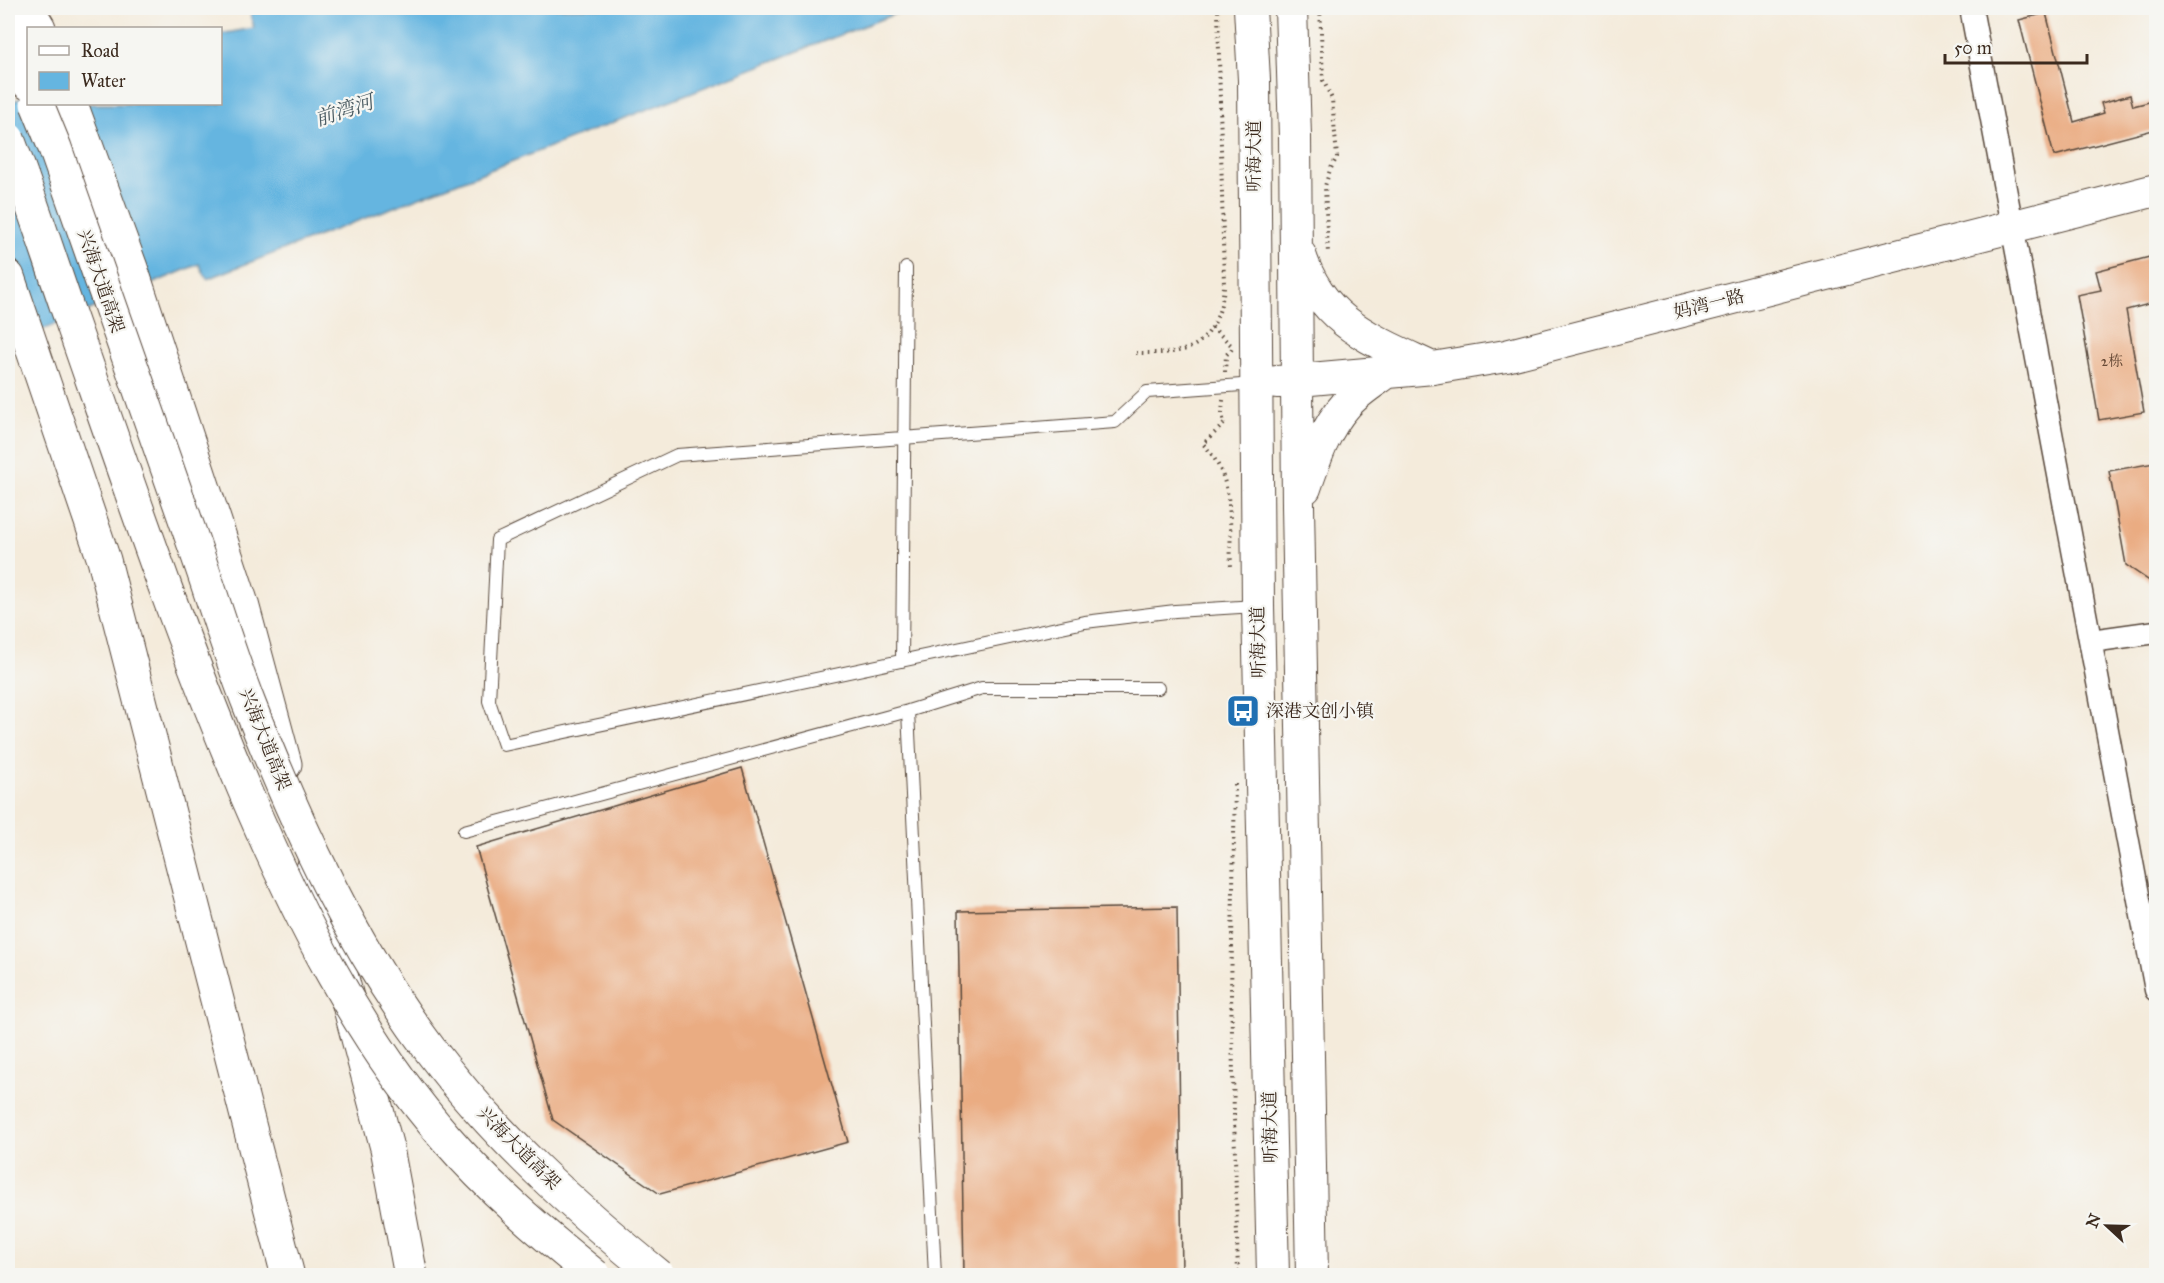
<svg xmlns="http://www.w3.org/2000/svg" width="2164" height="1283" viewBox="0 0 2164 1283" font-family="'IM FELL Great Primer','Noto Serif SC',serif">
	<rect width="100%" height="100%" fill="#f6f6f2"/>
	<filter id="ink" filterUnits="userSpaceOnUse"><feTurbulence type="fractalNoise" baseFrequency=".0167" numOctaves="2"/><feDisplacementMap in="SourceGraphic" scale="12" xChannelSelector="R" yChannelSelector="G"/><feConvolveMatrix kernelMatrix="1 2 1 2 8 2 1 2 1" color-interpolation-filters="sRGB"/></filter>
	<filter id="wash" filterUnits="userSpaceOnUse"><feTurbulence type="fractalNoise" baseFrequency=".008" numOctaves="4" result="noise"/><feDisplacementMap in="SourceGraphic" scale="24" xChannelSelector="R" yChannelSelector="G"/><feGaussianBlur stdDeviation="1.35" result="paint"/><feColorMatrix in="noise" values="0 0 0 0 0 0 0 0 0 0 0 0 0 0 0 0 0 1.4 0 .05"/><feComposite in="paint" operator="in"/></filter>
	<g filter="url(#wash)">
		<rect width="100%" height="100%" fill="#f4ebdb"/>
		<path fill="#65b5e0" stroke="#50707f" stroke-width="1.5" d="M249,8H910L207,279L199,264L8,344V103L28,96V104H220L221,34L254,28Z"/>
		<g id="blocks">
			<path fill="#eaac82" d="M2046,13L2074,122L2104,113L2101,103L2130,95L2133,106L2157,100V129L2054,156L2019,20Z
				M2157,255V302L2126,310L2144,412L2099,420L2077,295L2101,290L2096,271Z
				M2154,463L2157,479V586L2126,565L2109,471Z
				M742,768L848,1142L660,1194L553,1120L476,847Z
				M1177,907L1182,1275H964L958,911Z"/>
		</g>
	</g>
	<g filter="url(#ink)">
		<use href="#blocks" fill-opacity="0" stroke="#57473a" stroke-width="1.5"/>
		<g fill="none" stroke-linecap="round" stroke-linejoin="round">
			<defs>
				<path id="lane" d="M1255,384L1147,392L1115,422L677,455L497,540L489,701L504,745L1085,622L1175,611L1256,606
					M902,661L906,268
					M908,711L935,1276
					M464,831L908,711L982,688H1158"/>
				<path id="street" d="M1971,8L2156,990
					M2091,641L2156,632"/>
				<path id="secondary" d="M1250,8L1254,80L1258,606L1273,1276
					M1291,8L1295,137L1298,506L1312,1276
					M1300,255C1322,323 1373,340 1432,368
					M1277,382L1433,368L1506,356L2156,190
					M1305,488C1315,459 1325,428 1346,405C1357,392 1372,383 1386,373"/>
				<path id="primary" d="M27,8L39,28
					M8,30L28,83
					M71,104L131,268L242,604L285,764
					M8,277L104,560L288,1276
					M313,869L387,1148L411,1276"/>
			</defs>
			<use href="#lane" stroke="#57473a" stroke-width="14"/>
			<use href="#street" stroke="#57473a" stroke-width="25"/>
			<use href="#secondary" stroke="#57473a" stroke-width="34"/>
			<use href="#primary" stroke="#57473a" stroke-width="35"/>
			<path stroke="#57473a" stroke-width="4" stroke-dasharray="1.5 4.5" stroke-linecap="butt" d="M1320,8L1323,80L1332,99L1337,157L1330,170L1325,186L1328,254
				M1212,327L1231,345
				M1136,353C1151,353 1168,354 1183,350C1211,343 1222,312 1224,286L1218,8
				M1225,372L1226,355L1232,349
				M1223,400L1222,413L1224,424
				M1224,424L1203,444C1236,478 1229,523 1231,567
				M1235,784L1231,993L1238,1276"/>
			<use href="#lane" stroke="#fff" stroke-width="12"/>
			<use href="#street" stroke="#fff" stroke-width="22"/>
			<use href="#secondary" stroke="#fff" stroke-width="32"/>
			<use href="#primary" stroke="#fff" stroke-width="33"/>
			<defs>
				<path id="primary-bridge" d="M37,104L55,148C102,284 150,420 198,556C215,605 230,656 249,704C297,826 352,946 431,1051C495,1136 576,1209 659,1276
					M8,139C29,194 47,250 66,305C123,468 177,631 244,789C297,913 357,1036 446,1138C490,1189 543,1234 595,1276"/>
			</defs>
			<use href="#primary-bridge" stroke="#57473a" stroke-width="35" stroke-linecap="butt"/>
			<use href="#primary-bridge" stroke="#fff" stroke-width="33"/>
		</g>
	</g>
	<defs>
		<symbol id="bus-square" viewBox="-11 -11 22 22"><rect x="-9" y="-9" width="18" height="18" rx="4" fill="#1f6fb2" stroke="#f6f6f2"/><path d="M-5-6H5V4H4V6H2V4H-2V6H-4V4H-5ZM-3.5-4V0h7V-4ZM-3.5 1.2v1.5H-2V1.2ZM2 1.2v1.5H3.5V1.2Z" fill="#fff"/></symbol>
	</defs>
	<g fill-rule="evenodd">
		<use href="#bus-square" x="1224" y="692" width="38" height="38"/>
	</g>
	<g text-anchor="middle" stroke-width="4.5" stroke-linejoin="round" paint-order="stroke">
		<g font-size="15" fill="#674a37">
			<text x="2112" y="366">2栋</text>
		</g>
		<g font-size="18" fill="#3b2a1e" stroke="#f6f6f2">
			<text transform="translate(1254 156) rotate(-90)" y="6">听海大道</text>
			<text transform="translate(101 281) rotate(71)" y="6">兴海大道高架</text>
			<text transform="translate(1709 304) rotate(-14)" y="6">妈湾一路</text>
			<text transform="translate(1258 642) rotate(-91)" y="6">听海大道</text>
			<text transform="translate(265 739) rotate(68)" y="6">兴海大道高架</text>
			<text transform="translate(1270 1127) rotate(-91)" y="6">听海大道</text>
			<text transform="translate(519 1148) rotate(45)" y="6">兴海大道高架</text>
		</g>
		<g font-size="18" fill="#3b2a1e" stroke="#f6f6f2" text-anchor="start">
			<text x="1266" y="717">深港文创小镇</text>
		</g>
		<g font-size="20" font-style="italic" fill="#4a5b62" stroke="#f6f6f2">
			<text transform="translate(344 110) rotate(-18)" y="7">前湾河</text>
		</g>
	</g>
	<rect width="2164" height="1283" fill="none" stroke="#f6f6f2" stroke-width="30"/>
	<rect x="27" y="27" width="195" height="78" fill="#f6f6f2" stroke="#aba49d" stroke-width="1.5"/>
	<rect x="39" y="46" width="30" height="9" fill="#ffffff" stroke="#aba49d" stroke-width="1.5"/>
	<text x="81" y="57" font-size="18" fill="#3b2a1e">Road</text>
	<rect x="39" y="72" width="30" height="18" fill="#65b5e0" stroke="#aba49d" stroke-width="1.5"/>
	<text x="81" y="87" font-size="18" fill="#3b2a1e">Water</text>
	<g transform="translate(2107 1226) rotate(292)" stroke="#f6f6f2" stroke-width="4.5" paint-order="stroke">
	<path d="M0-4.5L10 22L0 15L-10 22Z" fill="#3b2a1e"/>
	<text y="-9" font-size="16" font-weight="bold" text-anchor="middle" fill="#3b2a1e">N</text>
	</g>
	<path d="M1945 54v9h142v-9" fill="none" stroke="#3b2a1e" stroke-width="3"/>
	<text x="1954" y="54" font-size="18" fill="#3b2a1e" stroke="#f6f6f2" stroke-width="4.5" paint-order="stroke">50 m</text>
</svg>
